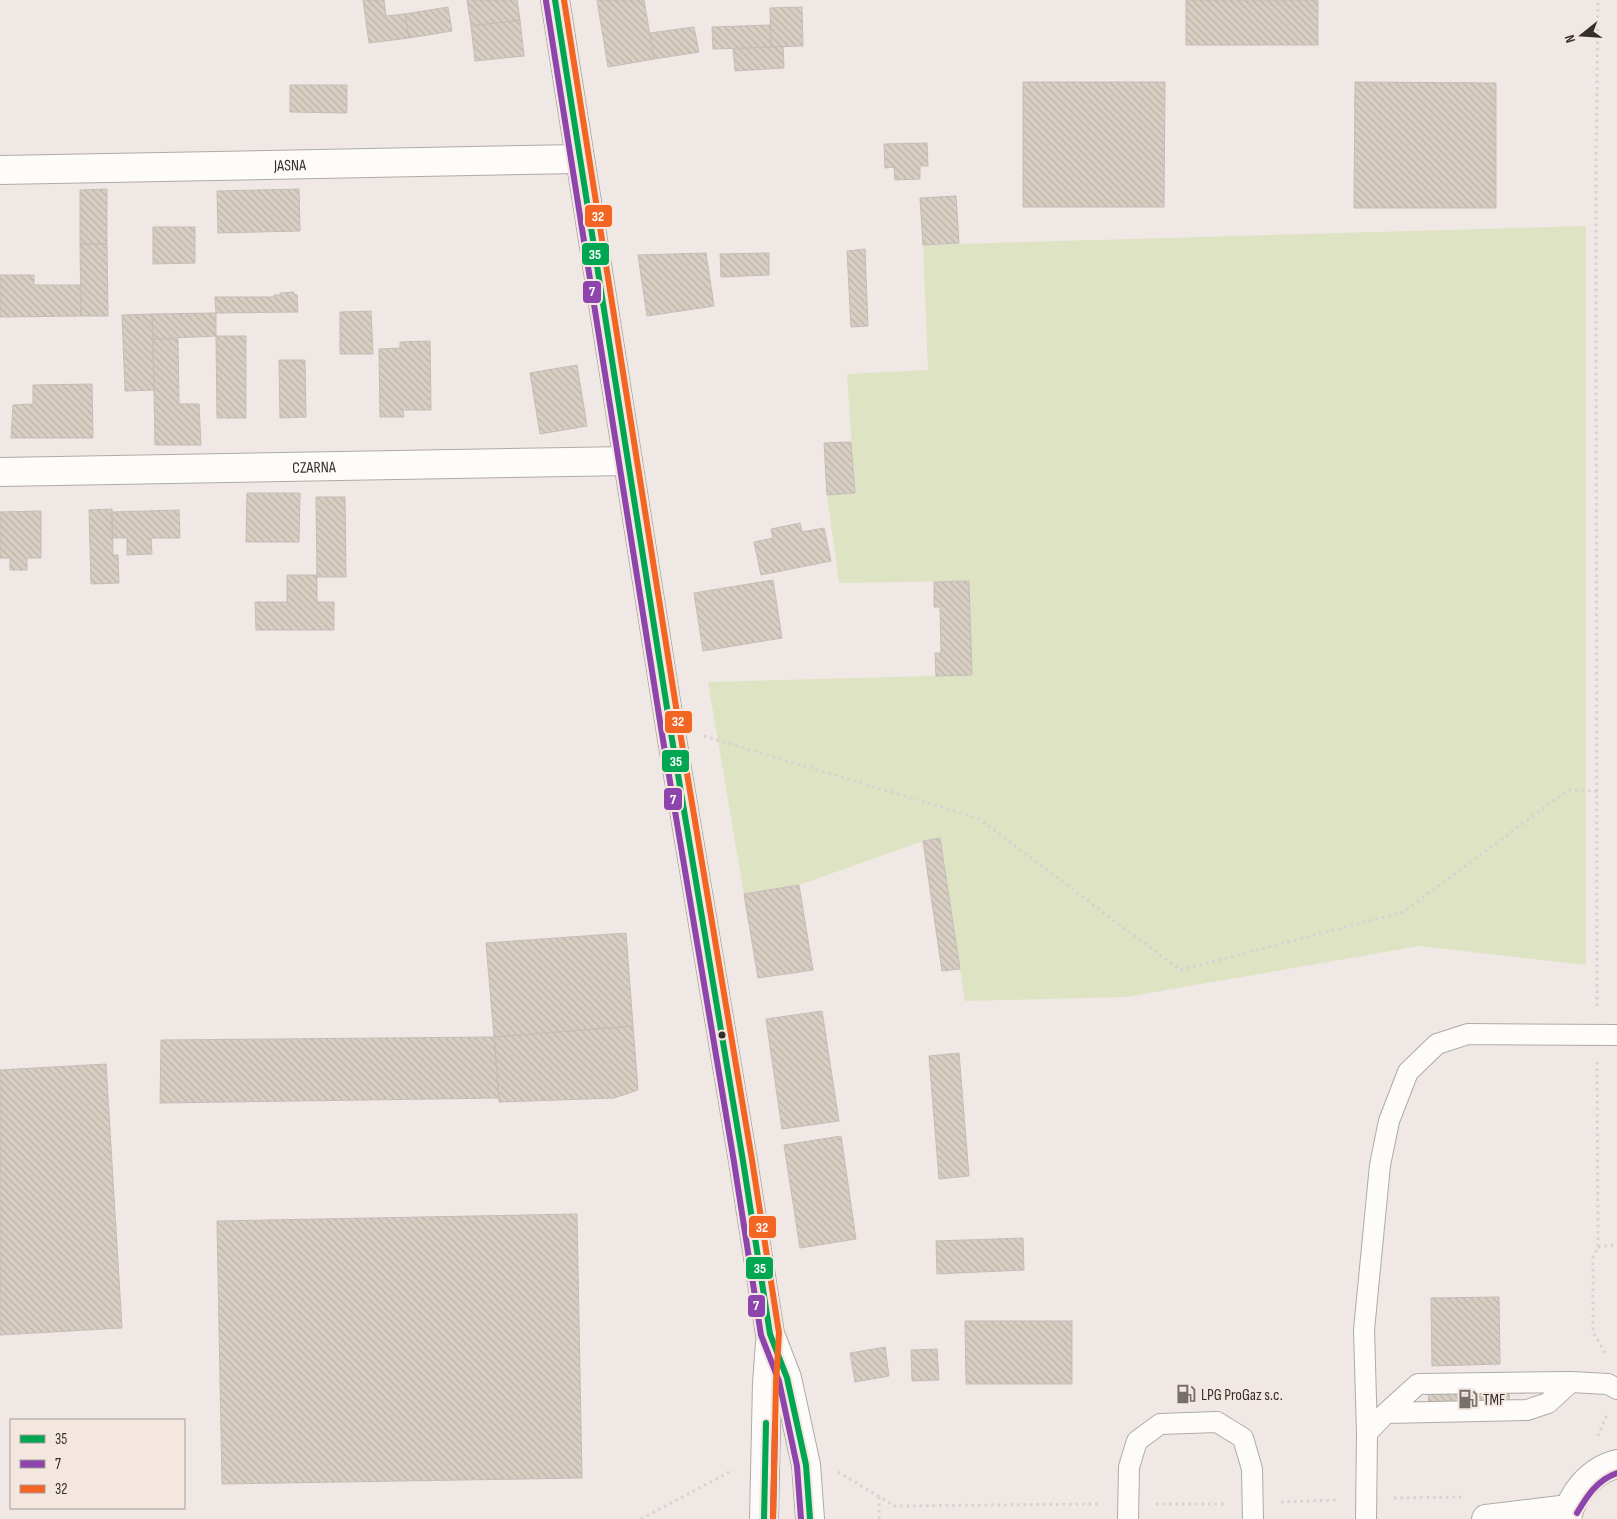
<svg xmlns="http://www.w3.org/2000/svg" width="1617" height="1519" viewBox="0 0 1617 1519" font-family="'Sofia Sans Condensed',sans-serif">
	<defs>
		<pattern id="building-back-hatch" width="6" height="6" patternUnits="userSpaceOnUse" patternTransform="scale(1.25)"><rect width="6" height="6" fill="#d9cec2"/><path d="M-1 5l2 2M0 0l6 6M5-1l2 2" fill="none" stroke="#bbb1a7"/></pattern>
	</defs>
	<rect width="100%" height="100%" fill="#f0e8e4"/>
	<path fill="#dee3c4" d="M1586,226V965L1420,946L1126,997L965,1001L940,839L923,841L799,885L744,894L708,682L972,675L969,581L839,583L827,495L855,493L847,374L928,370L923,245Z"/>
	<path fill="url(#building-back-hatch)" stroke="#c3beba" d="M363,0H384L386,16L405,14L409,38L369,43Z
		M467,0H517L520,20L471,26Z
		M597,0H644L654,59L608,67Z
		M1186,0H1318V45H1186Z
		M448,7L452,31L409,38L405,14Z
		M802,7L803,46L771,47L770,8Z
		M520,20L524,56L475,61L471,26Z
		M770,25L771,47L713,49L712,27Z
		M694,27L699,52L654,59L650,33Z
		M783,46L784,68L735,71L733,49Z
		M1023,82H1165L1164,207H1023Z
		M1355,82L1496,83V208H1354Z
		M290,85H347V113L290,112Z
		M927,143L928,166H920V179L895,180L894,167L885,168L884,144Z
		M107,189V244H80V190Z
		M299,189L300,231L218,233L217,191Z
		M956,196L959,243L923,245L920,198Z
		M153,227H195V263L153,264Z
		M80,244H107L108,316H81Z
		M865,249L868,326L851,327L847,251Z
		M706,253L714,306L647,316L638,255Z
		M769,253V275L721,277L720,254Z
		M0,275H34V285H80L81,316L0,317Z
		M294,292V294L297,295L298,312L216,313L215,297H274V295H281L280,293Z
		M371,311L373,354H340V312Z
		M216,313V336L153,339L152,314Z
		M152,314L154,390L125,391L122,315Z
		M216,336H246V418H217Z
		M153,339H178L179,404H199L201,445H155Z
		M430,341L431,410H403L404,417H380L379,349L400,348V342Z
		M279,360H305L306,417L280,418Z
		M577,365L587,426L540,434L530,373Z
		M92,384L93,438H11L13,405L33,404V385Z
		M851,442L855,493L827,495L824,443Z
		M247,493H300L299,542H246Z
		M316,497H345L346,577H317Z
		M112,509L113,555H118L119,583L91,584L89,510Z
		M179,510L180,538H151L152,554L127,555V538H112V512Z
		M41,511V558H27V570H10V558H0V512Z
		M800,523L802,532L824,528L831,561L761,575L754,542L773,538L771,529Z
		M287,575H317V602H334V630H256L255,602H287Z
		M773,580L782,638L703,651L694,593Z
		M969,581L972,675L936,676L935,653H941L940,607H934V582Z
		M940,838L960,969L942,971L923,841Z
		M799,885L813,970L758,978L744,894Z
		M626,933L633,1026L494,1037L486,943Z
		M822,1011L839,1121L782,1129L766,1019Z
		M633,1026L638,1090L614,1098L499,1102L494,1037Z
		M494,1037L499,1098L160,1103L161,1040Z
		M959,1053L969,1176L939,1179L929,1056Z
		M106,1064L122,1328L0,1335V1070Z
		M841,1136L856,1239L800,1248L784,1145Z
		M577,1214L582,1478L222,1484L217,1221Z
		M1023,1238L1024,1270L937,1274L936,1241Z
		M1499,1297L1500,1364L1432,1366L1431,1298Z
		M965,1321H1072V1384H966Z
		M885,1347L889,1376L855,1382L850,1353Z
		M937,1349L939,1380L912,1381L911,1350Z
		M1509,1378L1510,1420L1429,1421L1428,1379Z"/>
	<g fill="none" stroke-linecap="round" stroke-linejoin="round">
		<defs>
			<path id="lane" d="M1386,1413L1418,1384L1571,1382L1608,1384L1617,1389
				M1367,1433L1364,1330L1380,1165L1389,1121L1408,1072L1437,1044L1468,1034L1617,1035
				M1128,1519L1129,1467L1137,1441L1160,1424L1217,1422L1243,1438L1252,1469L1253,1519
				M1366,1519L1367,1433L1386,1413L1527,1410L1548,1403L1571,1382"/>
			<g id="street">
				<path d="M555,0L671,733L743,1161L770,1334L787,1378L806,1465L810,1519"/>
				<path id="s1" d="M0,170L579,159"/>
				<path id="s2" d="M0,472L628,461"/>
				<path d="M764,1519L767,1383L770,1343"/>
			</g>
			<path id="secondary" d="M1486,1519L1569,1509
				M1567,1519C1571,1494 1592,1470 1617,1464"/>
		</defs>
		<use href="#lane" stroke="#b0aaa7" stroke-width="22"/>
		<use href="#street" stroke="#b0aaa7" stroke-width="30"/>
		<use href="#secondary" stroke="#b0aaa7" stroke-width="30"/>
		<path stroke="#d5d3d1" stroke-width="3" stroke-dasharray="2.5 4" stroke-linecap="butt" d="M704,736L978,818L1180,970L1403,912L1568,790L1598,791
			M1597,1006L1596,176L1598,0
			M1597,1062L1598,1247L1593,1258V1332L1607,1356
			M1598,1247L1617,1245
			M1598,1436L1607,1414
			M838,1472L895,1506L1100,1504
			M879,1497V1519
			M1394,1498L1462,1497
			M1281,1502L1337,1500
			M1156,1504H1225
			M641,1519L733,1470"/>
		<use href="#lane" stroke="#fdfcfb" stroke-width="20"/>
		<use href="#street" stroke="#fdfcfb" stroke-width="28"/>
		<use href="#secondary" stroke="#fdfcfb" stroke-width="28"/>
		<defs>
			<path id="bus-1" d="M555,0L671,733L743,1161L770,1334L787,1378L806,1465L810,1519
				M764,1519L766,1423"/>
			<path id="bus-2" d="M546,1L662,734L734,1162L761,1335L779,1381L797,1466L801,1519
				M1577,1513C1587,1496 1597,1480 1617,1473
				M773,1519L775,1423"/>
			<path id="bus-3" d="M564,0L680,732L752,1160L779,1333L776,1383L773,1519"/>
		</defs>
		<use href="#bus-1" stroke="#f4e7e0" stroke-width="10"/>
		<use href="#bus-2" stroke="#f4e7e0" stroke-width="10"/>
		<use href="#bus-3" stroke="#f4e7e0" stroke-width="10"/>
		<use href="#bus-1" stroke="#00a651" stroke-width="6"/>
		<use href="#bus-2" stroke="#8e44ad" stroke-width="6"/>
		<use href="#bus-3" stroke="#f26522" stroke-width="6"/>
	</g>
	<defs>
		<symbol id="fuel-bare" viewBox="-9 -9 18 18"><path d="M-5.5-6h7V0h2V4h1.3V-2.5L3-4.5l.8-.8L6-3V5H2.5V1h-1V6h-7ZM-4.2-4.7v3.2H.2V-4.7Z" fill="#766f6c" stroke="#f4e7e0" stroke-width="2.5" paint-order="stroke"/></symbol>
	</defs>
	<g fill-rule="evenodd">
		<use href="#fuel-bare" x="1172" y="1380" width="28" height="28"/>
		<use href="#fuel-bare" x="1454" y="1385" width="28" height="28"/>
	</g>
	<circle fill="#342e2c" stroke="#f4e7e0" stroke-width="2" cx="722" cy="1035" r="4.5"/>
	<g text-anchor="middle" stroke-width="4" stroke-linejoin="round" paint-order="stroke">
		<g font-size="16" fill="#342e2c" stroke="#f4e7e0">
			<text dy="6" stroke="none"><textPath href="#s1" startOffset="290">JASNA</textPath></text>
			<text dy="6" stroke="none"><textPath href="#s2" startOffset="314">CZARNA</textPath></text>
		</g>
		<g font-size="16" fill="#342e2c" stroke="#f4e7e0" text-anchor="start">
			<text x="1201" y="1400">LPG ProGaz s.c.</text>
			<text x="1483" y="1405">TMF</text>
		</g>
	</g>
	<g stroke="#f4e7e0" stroke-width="2">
		<rect x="584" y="204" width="29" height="24" rx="5" fill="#f26522"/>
		<rect x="581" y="242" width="29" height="24" rx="5" fill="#00a651"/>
		<rect x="582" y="280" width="20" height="24" rx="5" fill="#8e44ad"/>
		<rect x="664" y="710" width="29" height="24" rx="5" fill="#f26522"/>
		<rect x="661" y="749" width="29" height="24" rx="5" fill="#00a651"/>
		<rect x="663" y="787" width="20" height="24" rx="5" fill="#8e44ad"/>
		<rect x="748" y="1215" width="29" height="24" rx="5" fill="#f26522"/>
		<rect x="745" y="1256" width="29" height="24" rx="5" fill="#00a651"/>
		<rect x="747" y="1294" width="19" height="24" rx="5" fill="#8e44ad"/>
	</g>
	<g font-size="14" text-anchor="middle" font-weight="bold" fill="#fff">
		<text x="598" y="221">32</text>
		<text x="595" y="259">35</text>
		<text x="592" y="296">7</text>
		<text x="678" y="726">32</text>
		<text x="676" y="766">35</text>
		<text x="673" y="804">7</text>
		<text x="762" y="1232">32</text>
		<text x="760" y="1273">35</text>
		<text x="756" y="1310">7</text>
	</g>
	<rect x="10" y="1419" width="175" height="90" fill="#f4e7e0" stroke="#a79d98"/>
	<rect x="20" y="1435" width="25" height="8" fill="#00a651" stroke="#a79d98"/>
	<text x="55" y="1444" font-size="15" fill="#342e2c">35</text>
	<rect x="20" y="1460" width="25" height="8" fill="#8e44ad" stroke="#a79d98"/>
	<text x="55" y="1469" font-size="15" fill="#342e2c">7</text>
	<rect x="20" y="1485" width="25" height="8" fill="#f26522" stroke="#a79d98"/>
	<text x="55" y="1494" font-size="15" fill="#342e2c">32</text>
	<g transform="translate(1582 35) rotate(253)" stroke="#f4e7e0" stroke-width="4" paint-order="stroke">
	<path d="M0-4L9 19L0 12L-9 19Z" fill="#342e2c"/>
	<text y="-8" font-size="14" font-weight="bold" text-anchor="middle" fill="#342e2c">N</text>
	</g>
</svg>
